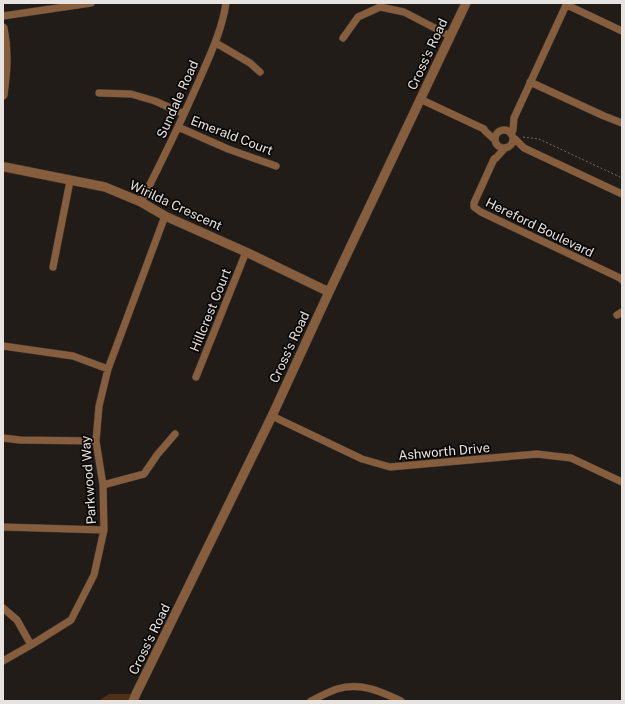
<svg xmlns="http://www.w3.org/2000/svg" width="625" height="704" viewBox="0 0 625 704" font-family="'Public Sans',sans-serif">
	<rect width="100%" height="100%" fill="#221c18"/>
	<path fill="#4f2f16" d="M109,694H132L128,701H98Z"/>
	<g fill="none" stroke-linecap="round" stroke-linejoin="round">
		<defs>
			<path id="minor" d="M567,5L622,31
				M3,16L91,3
				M343,38L358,17L380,7L404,12L450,36
				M216,43L250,63L260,72
				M530,82L604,116L622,123
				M99,93L131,94L155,101L184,114
				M420,99L484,129L485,131L495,140
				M178,127L228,149L276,166
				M495 139a9 9 0 1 1 18 0a9 9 0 1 1-18 0Z
				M511,134L513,130L514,118L567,3
				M513,138L515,139L524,148L622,194
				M505,148L496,158L494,159L474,203V207L481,212L620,278L622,280
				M141,202C161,163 180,124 198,83C209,57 222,31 226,3
				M53,267L70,181
				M617,315L622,312
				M3,346L73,356L108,369
				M196,377L246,252
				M272,416L362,459L390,467L537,454L571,458L622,482
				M3,438L20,440L96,441
				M103,485L144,474L157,455L175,434
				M3,527L104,530
				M3,608L17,620L31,645
				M3,661L31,645L71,620L94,575L104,530L103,485L96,441L99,406L108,369L165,216
				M311,701C319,697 328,692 337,689C360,682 380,691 401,701"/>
			<path id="tertiary" d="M3,28C8,52 6,72 3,95
				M5,167L105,187L141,202L165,216L246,252L329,292
				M133,701L136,694L272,416L329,292L466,3"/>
		</defs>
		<use href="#minor" stroke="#3e3834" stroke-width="8"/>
		<use href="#tertiary" stroke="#3e3834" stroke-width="10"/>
		<path stroke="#716c68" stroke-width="1" stroke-dasharray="2 2" stroke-linecap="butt" d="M523,137L539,139L622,178"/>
		<use href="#minor" stroke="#865d3d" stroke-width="7"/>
		<use href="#tertiary" stroke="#865d3d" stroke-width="9"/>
	</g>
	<g text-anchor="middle" stroke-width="3.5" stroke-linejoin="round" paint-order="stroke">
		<g font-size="13" fill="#e7e3e0" stroke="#090706">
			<text transform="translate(427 54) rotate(-65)" y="5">Cross's Road</text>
			<text transform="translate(177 99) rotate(-66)" y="5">Sundale Road</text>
			<text transform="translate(232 135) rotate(21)" y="5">Emerald Court</text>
			<text transform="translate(176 205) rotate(25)" y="5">Wirilda Crescent</text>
			<text transform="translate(540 227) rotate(26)" y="5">Hereford Boulevard</text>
			<text transform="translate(210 310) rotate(-68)" y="5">Hillcrest Court</text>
			<text transform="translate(289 347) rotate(-65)" y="5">Cross's Road</text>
			<text transform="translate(444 451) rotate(-5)" y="5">Ashworth Drive</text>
			<text transform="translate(88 480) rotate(-94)" y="5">Parkwood Way</text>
			<text transform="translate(149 639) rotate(-64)" y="5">Cross's Road</text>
		</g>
	</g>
	<rect width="625" height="704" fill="none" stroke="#e7e3e0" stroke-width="8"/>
</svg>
